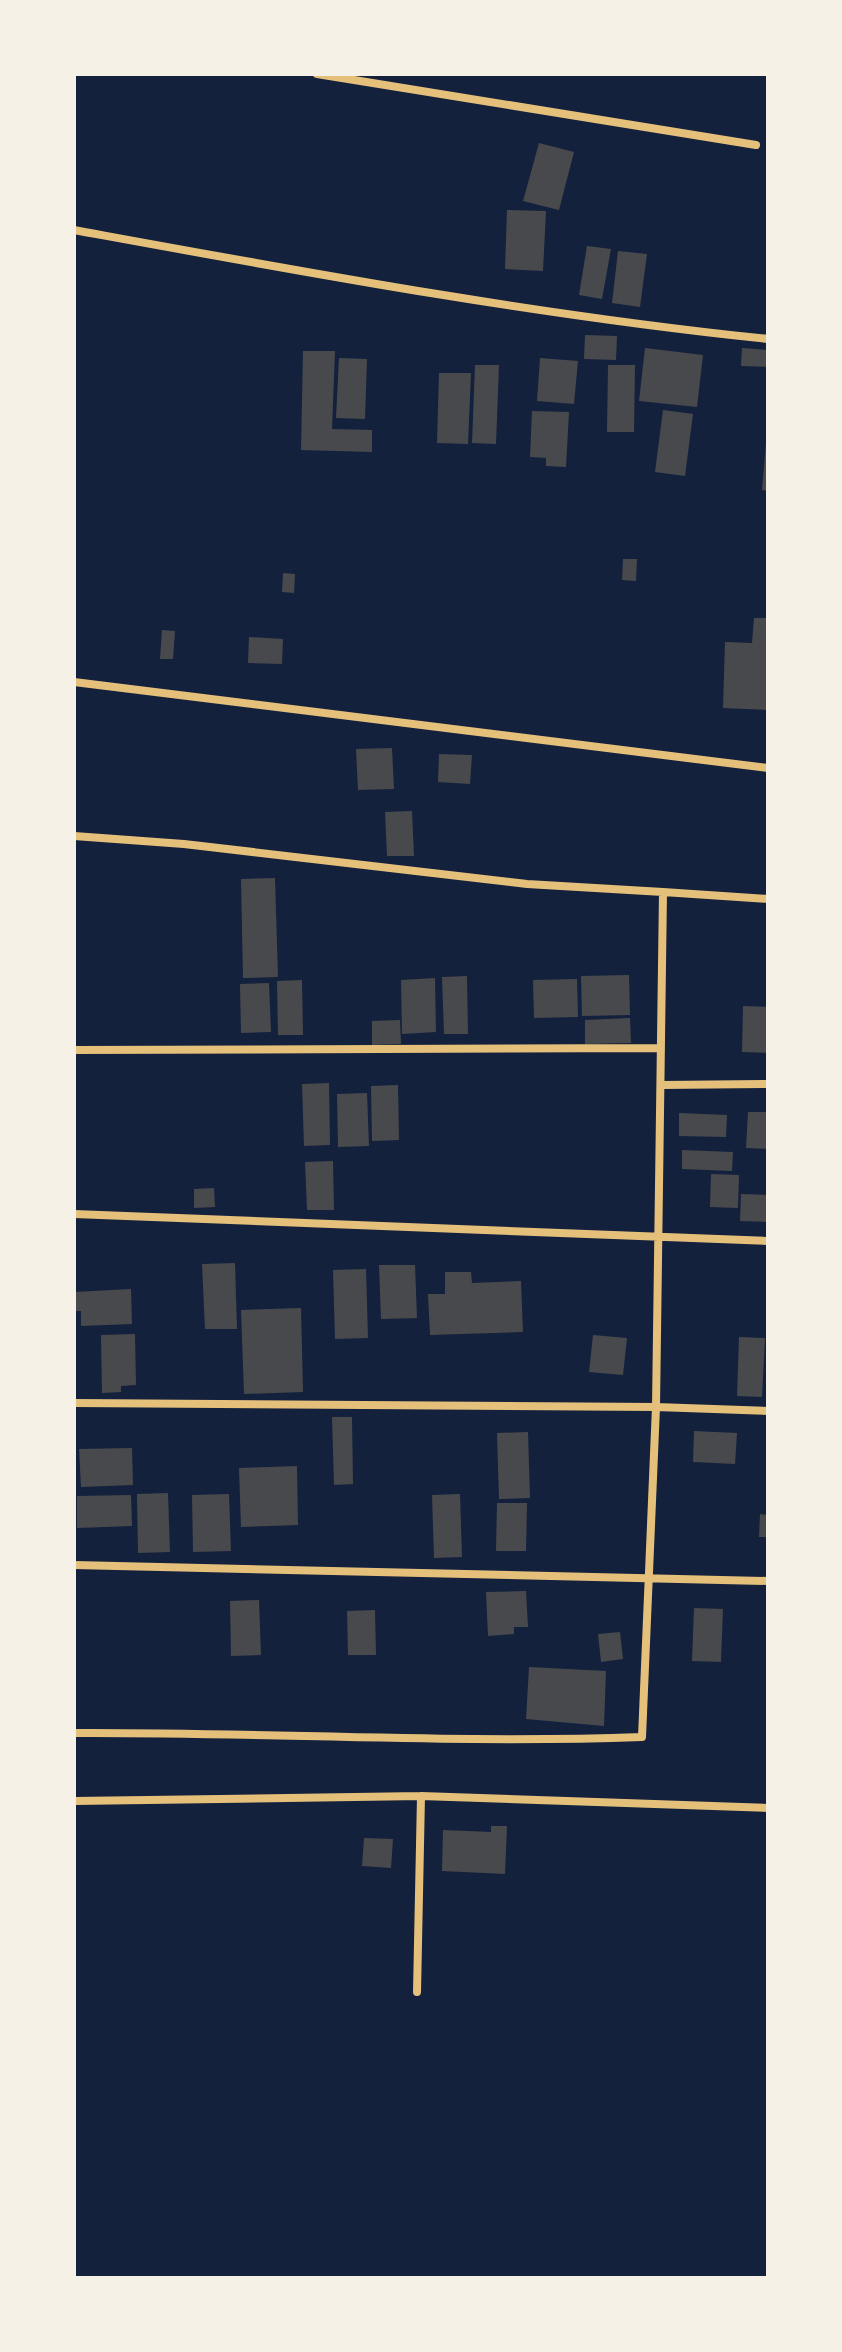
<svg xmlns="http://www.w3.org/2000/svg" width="842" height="2352" viewBox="0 0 842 2352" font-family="'Nunito Sans',sans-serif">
	<rect width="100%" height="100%" fill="#14213d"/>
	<path fill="#48494c" d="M539,143L574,152L559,210L523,201Z
		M507,210L546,211L543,271L505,269Z
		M587,246L611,249L602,299L579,295Z
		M618,251L647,254L640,307L612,303Z
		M585,335L617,336L616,360L584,359Z
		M645,348L703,355L697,407L639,401Z
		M742,348L768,350V367L741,366Z
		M303,351H335L332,429L372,430V452L301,450Z
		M339,358L367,359L365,419L336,418Z
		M540,358L578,361L574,404L537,401Z
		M475,365H499L496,444L472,443Z
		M608,365H635L634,432H607Z
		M439,373H471L468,444L437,443Z
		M663,410L693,414L685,476L655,472Z
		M532,411L569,412L566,467L546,466V458L530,457Z
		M766,443H768V491L762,490Z
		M623,559H637L636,581L622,580Z
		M283,573L295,574L294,593L282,592Z
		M754,618H768V710L723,708L725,642L752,643Z
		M162,630L175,631L173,659H160Z
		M249,637L283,639L282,664L248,663Z
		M392,748L394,789L358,790L356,749Z
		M439,754L472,755L470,784L438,782Z
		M412,811L414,856H387L385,812Z
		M275,878L278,977L243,978L241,879Z
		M629,975L630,1015L582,1016L581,976Z
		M467,976L468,1034H444L442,977Z
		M435,978L436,1032L402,1034L401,980Z
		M577,979L578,1017L534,1018L533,980Z
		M302,980L303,1035H278L277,981Z
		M269,983L271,1032L241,1033L240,984Z
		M743,1006L768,1007V1053L742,1052Z
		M630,1018L631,1043L585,1044V1020Z
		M400,1020L401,1044L372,1045V1021Z
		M329,1083L330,1145L304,1146L302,1084Z
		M398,1085L399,1140L372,1141L371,1086Z
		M367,1093L369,1146L338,1147L337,1094Z
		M748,1112H768V1149L746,1148Z
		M679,1113L727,1115L726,1137L679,1136Z
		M682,1150L733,1152L732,1171L682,1169Z
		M333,1161L334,1210H307L305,1162Z
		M711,1174L739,1175L738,1208L710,1207Z
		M214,1188L215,1207L194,1208V1189Z
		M741,1194L768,1195V1222L740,1221Z
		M235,1263L237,1329H205L202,1264Z
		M379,1265H415L417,1318L381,1319Z
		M366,1269L368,1338L335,1339L333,1270Z
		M445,1272H471L472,1283L521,1281L523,1332L430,1335L428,1294H445Z
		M131,1289L132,1324L81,1326V1311H74V1292Z
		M301,1308L303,1392L244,1394L241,1310Z
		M135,1334L136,1385L121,1386V1392L102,1393L101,1335Z
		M593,1335L627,1338L623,1375L589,1372Z
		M739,1337L765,1338L762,1397L737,1396Z
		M332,1417H352L353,1484L334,1485Z
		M694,1431L737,1433L735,1464L693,1462Z
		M528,1432L530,1498L499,1499L497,1433Z
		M132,1448L133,1485L81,1487L79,1449Z
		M297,1466L298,1525L241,1527L239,1468Z
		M168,1493L170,1552L138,1553L137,1494Z
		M229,1494L231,1551L193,1552L192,1495Z
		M460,1494L462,1557L434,1558L432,1495Z
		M131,1495L132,1526L77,1528V1496Z
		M497,1503H527L526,1551H496Z
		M760,1514L768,1515V1537H759Z
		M526,1591L528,1627H514V1634L488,1636L486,1592Z
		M259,1600L261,1655L231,1656L230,1601Z
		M694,1608L723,1609L721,1662L692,1661Z
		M375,1610L376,1655H348L347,1611Z
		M620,1632L623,1659L601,1662L598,1634Z
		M529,1667L606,1671L604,1726L526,1719Z
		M491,1826H507L505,1874L442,1871L443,1830L491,1832Z
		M364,1838L393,1839L391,1868L362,1866Z"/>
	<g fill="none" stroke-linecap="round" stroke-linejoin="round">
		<path stroke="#e5c07b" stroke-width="8" d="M317,74L756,145
			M74,230C304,272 535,315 768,339
			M74,682L768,768
			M74,836L184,844L527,884L663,892L656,1407L642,1737C453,1744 263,1732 74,1733
			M663,892L768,899
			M74,1050L661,1048
			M661,1085L768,1084
			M74,1214L768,1241
			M74,1403L656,1407L768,1411
			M74,1565L768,1581
			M74,1801L421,1796L768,1808
			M417,1992L421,1796"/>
	</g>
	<rect width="842" height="2352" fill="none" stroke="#f6f1e7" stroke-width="152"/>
</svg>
